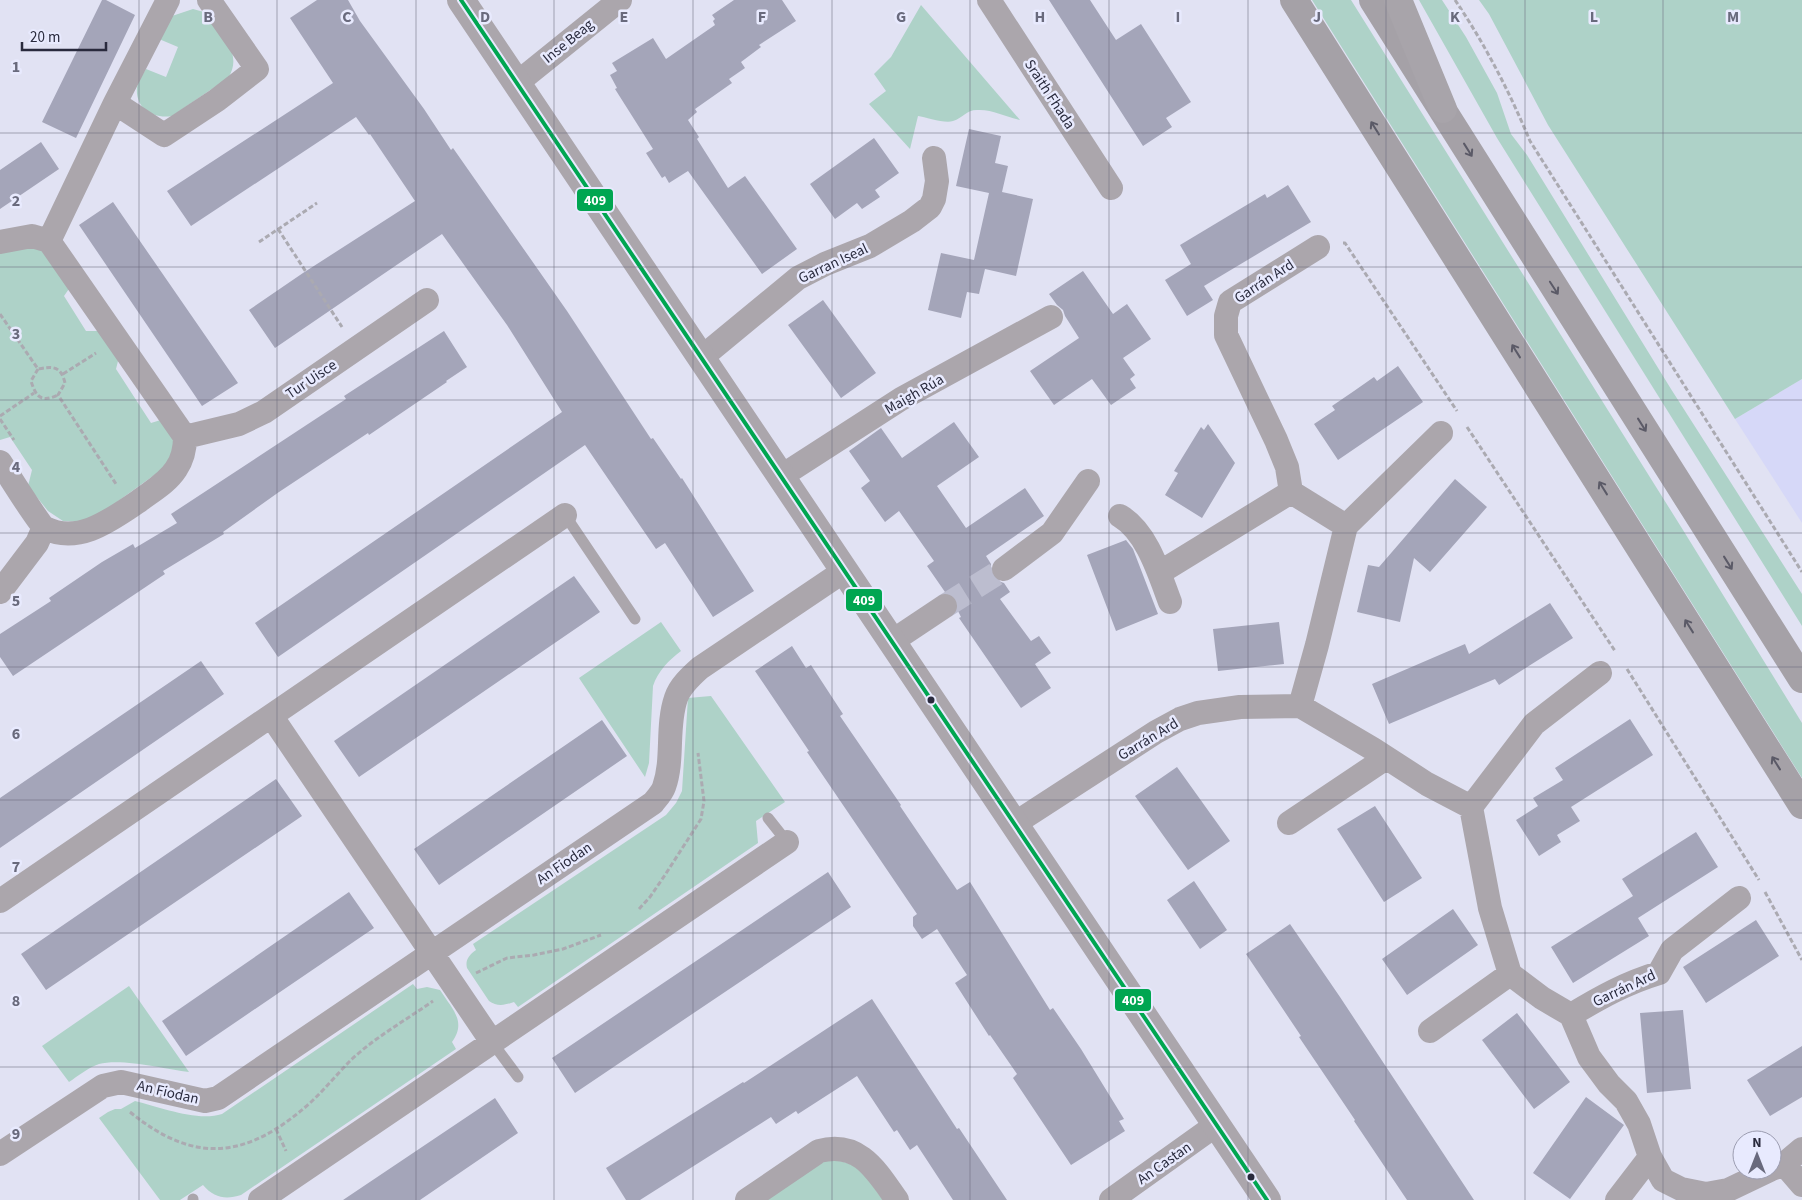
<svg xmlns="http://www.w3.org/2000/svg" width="1802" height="1200" viewBox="0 0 1802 1200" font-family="'Source Sans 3',sans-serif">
	<rect width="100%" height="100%" fill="#e1e2f3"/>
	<path fill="#d6d8f8" d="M1802,379V523L1735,419Z"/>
	<path fill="#aed2c8" d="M1312,0H1351L1683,530L1802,723V778Z
		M1419,0H1442L1466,37L1497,93L1511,134L1527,155L1671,389L1802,594V626L1497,138Z
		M1479,0H1802V379L1735,419L1548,125L1489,14Z
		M921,5L1020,120C1006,117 992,109 977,110C966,110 963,118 953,121C945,124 926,117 918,116L910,149L869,104L886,91L874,74L891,57Z
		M193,9L211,14C223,34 243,56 228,78L172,116C153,119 135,109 137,87C138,81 143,74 146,69L166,77L178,47L159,39L172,16Z
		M37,244L73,283L64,296L86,331H101L119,357L116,369L151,423L164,419L173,433L174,449L164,468L96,517L82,522L63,521L48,511L28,486L32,470L10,437L0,440V253Z
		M661,622L681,651C669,660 658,671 653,686L649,763L645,777L579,678Z
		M711,696L785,802L756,821L758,843L518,1007L514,1002C506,1005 497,1007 489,1001L467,968C465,960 469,955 476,950L473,944L666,815L676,803L682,791L688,698Z
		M413,984L417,989L427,987L440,990C452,1009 467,1021 452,1042L456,1049L241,1195C226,1200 214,1198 203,1185L180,1200H160L99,1118L108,1112L115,1109H121L135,1101C160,1107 197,1122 222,1114Z
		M129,986L189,1072C165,1069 122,1058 99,1064C89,1067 78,1076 69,1082L42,1046Z
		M829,1159C862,1163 865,1175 883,1200H765L821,1161Z"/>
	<path fill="#a4a5b9" d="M102,0H106L135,15L76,138L42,122Z
		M317,0H348L360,21L424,109L451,150L453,148L567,311L651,439L653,438L681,479L682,478L754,591L713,617L665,543L656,549L585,445L278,657L255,623L562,412L507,325L442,234L275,348L249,310L303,273L415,201L370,134L369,135L356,117L191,226L167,191L333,83L290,18Z
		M734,0H782L796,21L759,45L761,47L741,62L745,68L729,79L732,83L695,109L697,112L688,120L699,137L697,139L728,188L745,176L797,249L762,274L688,171L669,183L665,176L662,178L646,153L653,149L615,89L617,88L610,75L617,71L612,63L653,38L666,59L715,25L713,21L715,19L712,15Z
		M1049,0H1090L1116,40L1141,24L1191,102L1166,118L1172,127L1143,146Z
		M969,129L1001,136L995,163L1008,166L1002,192L1033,199L1016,276L985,269L979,294L967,292L961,318L928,310L941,253L974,260L989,193L956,186Z
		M874,138L899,173L875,190L880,197L862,209L857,203L835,219L810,184Z
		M41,142L59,169L0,209V170Z
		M1288,185L1311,222L1204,286L1213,300L1187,316L1165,280L1191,264L1180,245L1265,194L1267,198Z
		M113,202L238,383L202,406L79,225Z
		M1083,271L1113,314L1127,304L1151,339L1123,358L1135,375L1130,379L1136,388L1111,405L1092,379L1054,405L1030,371L1079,338L1065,316L1063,310L1057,305L1049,294Z
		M823,300L876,373L841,398L788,325Z
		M444,331L467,367L446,381L447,382L369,435L368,433L279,492L223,532L224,534L163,571L165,574L13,676L0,657V634L51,601L49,598L102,562L133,544L135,548L177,523L171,514L346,399L344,396Z
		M1398,366L1423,402L1338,460L1314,424L1335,410L1332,406L1354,391L1374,377L1377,381Z
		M954,422L979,457L937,486L966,528L1025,488L1044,516L986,556L991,564L990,570L993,577L998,581L1004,583L1010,592L1000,599L1031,641L1039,636L1051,653L1035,664L1051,688L1021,708L959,618L961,617L958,611L959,605L957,599L952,594L945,592L927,566L934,561L899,511L885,522L861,488L870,481L849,451L881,428L902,458Z
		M1208,424L1235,463L1202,518L1165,495L1178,473L1174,471L1201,427L1204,430Z
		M1455,479L1487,507L1430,572L1414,558L1400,622L1357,612L1368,565L1379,567Z
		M1126,540L1133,549L1158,614L1116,631L1087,555Z
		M574,576L600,612L359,777L334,741Z
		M1550,603L1573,638L1499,685L1495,679L1389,724L1372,684L1465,644L1469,654Z
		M1279,622L1284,664L1218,671L1213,629Z
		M792,646L806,668L811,665L843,714L840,716L901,805L900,806L957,890L970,882L1050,1010L1053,1008L1081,1049L1124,1119L1119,1121L1125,1131L1071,1165L1013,1078L1017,1074L990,1035L989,1036L955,983L967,975L937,929L922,939L913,926V917L917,914L807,752L809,751L755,671Z
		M201,661L224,694L0,848V798Z
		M1630,719L1653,755L1571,807L1580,821L1557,835L1561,842L1539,856L1516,820L1538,806L1533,798L1563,780L1555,768Z
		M602,720L627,756L439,885L414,849Z
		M1177,767L1230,841L1188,870L1135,796Z
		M276,779L302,816L46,990L21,954Z
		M1375,806L1422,878L1384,902L1337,829Z
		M1696,832L1718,867L1638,918L1649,936L1573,983L1551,947L1633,896L1622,879Z
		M828,872L851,907L575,1093L552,1058Z
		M1194,881L1227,930L1200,949L1167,900Z
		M349,892L374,928L186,1056L162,1021Z
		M1453,909L1478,945L1407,995L1382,959Z
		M1756,920L1779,956L1706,1003L1683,967Z
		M1290,924L1340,997L1474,1200H1407L1354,1121L1355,1120L1299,1037L1301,1036L1246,954Z
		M872,999L957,1129L959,1128L1007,1200H953L917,1145L910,1150L897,1130L894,1132L857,1076L798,1114L796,1111L776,1124L771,1117L640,1200H626L606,1168L743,1082L744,1083Z
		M1683,1010L1691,1089L1647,1093L1640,1013Z
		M1517,1013L1570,1082L1534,1109L1482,1040Z
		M1802,1046V1097L1770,1116L1747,1080Z
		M1586,1097L1624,1125L1570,1199L1533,1173Z
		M495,1098L518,1133L420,1200H343Z"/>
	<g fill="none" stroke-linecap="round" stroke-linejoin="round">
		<path stroke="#bcbdcf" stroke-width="24" stroke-dasharray="24 12" stroke-linecap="butt" d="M945,606L1004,569"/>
		<path stroke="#abaab1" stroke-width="3" stroke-dasharray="5 2.5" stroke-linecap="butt" d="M1455,0C1485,44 1510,93 1530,141L1802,572
			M278,229L342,327
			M259,242L317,203
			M1343,243H1345L1457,411
			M0,314L38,369C53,366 61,366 65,383L58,395L116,484L118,483
			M38,369L31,381C36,397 41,403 58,395
			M63,374L96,353
			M0,416L34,393
			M0,419L14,440
			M1467,427L1615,651
			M1627,669L1759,880
			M1765,892L1802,960
			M639,909L650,897L665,875L701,819L704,801L698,753
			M476,973L507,958L534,955L563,949L601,935
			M130,1112C196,1166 248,1158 310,1103C325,1089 338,1073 352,1059C377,1036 406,1020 433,1001
			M276,1129L286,1151"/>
		<path stroke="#aba6ac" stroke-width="11" d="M565,515L635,619
			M768,818L787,842
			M492,1042L518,1077
			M193,1199V1200"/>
		<path stroke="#aba6ac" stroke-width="24" d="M989,0L1111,188
			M517,83L620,0
			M115,103L164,135L217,100L257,69L209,0
			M49,241L115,103L168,0
			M0,242L32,236L49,241L185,437C185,448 183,459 176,469C167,483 152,491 139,501C112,519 79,545 45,528C39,524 7,472 0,462
			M1318,247L1230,302L1226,316V335L1276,440L1287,467L1291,492L1346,526
			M701,358L798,278L825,264L870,246L912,221L930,207L934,199L937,181L934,158
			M185,437L239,424L264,412L427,300
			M780,477L901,399L1051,317
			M1120,516C1147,532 1159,573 1170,602
			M1004,569L1052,533L1088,481
			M1159,573L1291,492
			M0,592L37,543L44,527
			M891,642L945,606
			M1300,706L1317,645L1346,526L1441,433
			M272,717L492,1042
			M1471,807L1534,724L1600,673
			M1289,823L1386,758
			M1014,824L1156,732L1180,719L1198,713L1240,707L1300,706L1373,749L1427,784L1471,807L1490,908L1510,974L1542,998L1571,1015L1589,1057L1609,1084L1626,1101L1639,1124L1650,1157L1663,1180L1681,1189L1706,1194L1728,1190L1770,1170
			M0,901L565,515
			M1571,1015C1601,997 1626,983 1659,973L1672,950L1739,898
			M1430,1031L1510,974
			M0,1154L103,1086L121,1082L205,1101L218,1098L653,803C656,799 662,793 664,787C674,759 666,727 676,698C680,686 691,676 700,668L844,571
			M1784,1164L1802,1185
			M1772,1169L1784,1164L1802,1149
			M260,1200L787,842
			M747,1200L819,1151C860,1140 877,1172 897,1200
			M1111,1200L1216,1125
			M1617,1200L1650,1157"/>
		<path stroke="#aba6ac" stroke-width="28" d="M461,0L1267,1200"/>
		<path stroke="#a5a1a7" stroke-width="28" d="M1294,0L1802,805
			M1373,0L1802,679"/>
		<path stroke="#a8a4aa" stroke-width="28" d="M1398,0L1443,109"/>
		<defs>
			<path id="bus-1" d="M461,0L1267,1200"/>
		</defs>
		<use href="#bus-1" stroke="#e8eafe" stroke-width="8"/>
		<use href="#bus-1" stroke="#00a651" stroke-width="4"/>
	</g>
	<defs><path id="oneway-shaft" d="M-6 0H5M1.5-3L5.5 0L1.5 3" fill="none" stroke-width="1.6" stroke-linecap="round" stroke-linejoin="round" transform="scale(1.25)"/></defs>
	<g stroke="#5b5a67">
		<use href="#oneway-shaft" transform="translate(1375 128) rotate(-122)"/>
		<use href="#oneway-shaft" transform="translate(1468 150) rotate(58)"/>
		<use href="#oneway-shaft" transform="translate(1554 288) rotate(57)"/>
		<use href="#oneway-shaft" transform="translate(1516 351) rotate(-122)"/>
		<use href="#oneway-shaft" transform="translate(1642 425) rotate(58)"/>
		<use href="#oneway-shaft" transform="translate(1603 488) rotate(-122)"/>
		<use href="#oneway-shaft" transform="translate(1728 563) rotate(58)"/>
		<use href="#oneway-shaft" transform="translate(1689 626) rotate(-122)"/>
		<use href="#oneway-shaft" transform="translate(1776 763) rotate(-122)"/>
	</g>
	<path fill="none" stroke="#696a7d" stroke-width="1" stroke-opacity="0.55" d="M139,0V1200M277,0V1200M416,0V1200M554,0V1200M693,0V1200M832,0V1200M970,0V1200M1109,0V1200M1248,0V1200M1386,0V1200M1525,0V1200M1663,0V1200M0,133H1802M0,267H1802M0,400H1802M0,533H1802M0,667H1802M0,800H1802M0,933H1802M0,1067H1802"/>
	<g fill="#292a3d" stroke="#e8eafe" stroke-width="2">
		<circle cx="931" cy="700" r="4.5"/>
		<circle cx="1251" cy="1177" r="4.5"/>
	</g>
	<g text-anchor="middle" stroke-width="5" stroke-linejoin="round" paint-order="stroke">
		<g font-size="15" fill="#292a3d" stroke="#e8eafe">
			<text transform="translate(568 41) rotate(-39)" y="5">Inse Beag</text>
			<text transform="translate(1050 94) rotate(57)" y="5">Sraith Fhada</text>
			<text transform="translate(833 263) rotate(-25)" y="5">Garran Iseal</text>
			<text transform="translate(1264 281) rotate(-33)" y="5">Garrán Ard</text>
			<text transform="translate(311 379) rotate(-34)" y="5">Tur Uisce</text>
			<text transform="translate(914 394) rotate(-30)" y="5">Maigh Rúa</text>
			<text transform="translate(1148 739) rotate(-31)" y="5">Garrán Ard</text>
			<text transform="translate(564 863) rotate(-34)" y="5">An Fiodan</text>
			<text transform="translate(1624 988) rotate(-25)" y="5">Garrán Ard</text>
			<text transform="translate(168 1092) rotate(13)" y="5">An Fiodan</text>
			<text transform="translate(1164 1163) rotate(-35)" y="5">An Castan</text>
		</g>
	</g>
	<g font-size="16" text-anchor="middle" font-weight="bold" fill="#696a7d" stroke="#e8eafe" stroke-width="5" stroke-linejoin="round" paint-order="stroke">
		<text x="208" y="22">B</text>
		<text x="347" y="22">C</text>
		<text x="485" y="22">D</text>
		<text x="624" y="22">E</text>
		<text x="762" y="22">F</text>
		<text x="901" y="22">G</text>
		<text x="1040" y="22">H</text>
		<text x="1178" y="22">I</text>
		<text x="1317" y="22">J</text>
		<text x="1455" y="22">K</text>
		<text x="1594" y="22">L</text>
		<text x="1733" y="22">M</text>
		<text x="16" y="72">1</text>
		<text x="16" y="206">2</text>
		<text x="16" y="339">3</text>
		<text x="16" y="472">4</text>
		<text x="16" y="606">5</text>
		<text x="16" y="739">6</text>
		<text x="16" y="872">7</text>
		<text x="16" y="1006">8</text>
		<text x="16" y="1139">9</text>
	</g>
	<g stroke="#e8eafe" stroke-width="2">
		<rect x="576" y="188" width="38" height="24" rx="5" fill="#00a651"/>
		<rect x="845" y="588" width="38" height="24" rx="5" fill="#00a651"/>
		<rect x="1114" y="988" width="38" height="24" rx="5" fill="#00a651"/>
	</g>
	<g font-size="14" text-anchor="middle" font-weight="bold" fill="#fff">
		<text x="595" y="205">409</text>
		<text x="864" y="605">409</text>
		<text x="1133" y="1005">409</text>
	</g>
	<g transform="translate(1757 1155)"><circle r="24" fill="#e8eafe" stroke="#9c9db1"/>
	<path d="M0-4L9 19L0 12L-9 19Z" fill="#696a7d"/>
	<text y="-8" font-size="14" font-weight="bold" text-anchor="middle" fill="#292a3d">N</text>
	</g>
	<path d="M22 42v8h84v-8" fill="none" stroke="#292a3d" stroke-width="2.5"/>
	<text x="30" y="42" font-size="15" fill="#292a3d" stroke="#e8eafe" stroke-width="4" paint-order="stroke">20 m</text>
</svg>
